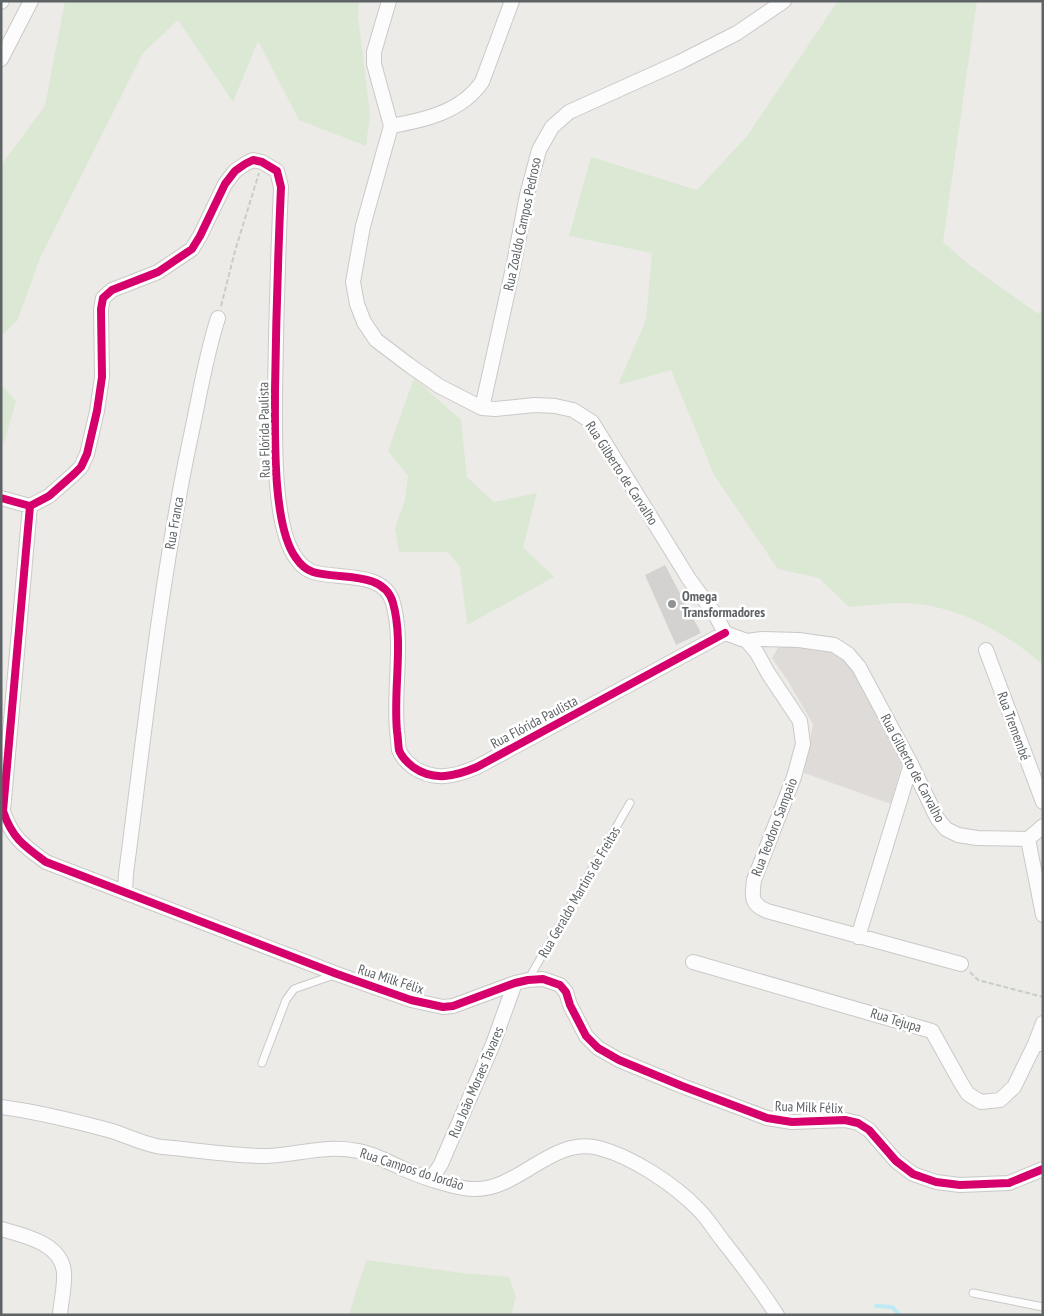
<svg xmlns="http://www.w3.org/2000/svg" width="1044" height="1316" viewBox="0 0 1044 1316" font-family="'PT Sans Narrow',sans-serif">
	<rect width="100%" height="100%" fill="#edebe8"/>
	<path fill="#dfdbd8" d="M811,644L844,652L904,756L891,804L804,773L813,724L788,681L772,658L779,646Z"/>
	<path fill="#dbe8d4" d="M65,1H359L358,16L370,114L366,146L299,120L258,41L233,102L178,20L143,53L41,256L17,321L1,336V165L45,106Z
		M838,1H977L943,242L967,263L1037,313L1043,312V665C1004,631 955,604 902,603C885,603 866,606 849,607L819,578L778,569L714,475L671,370L618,385L646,320L652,253L569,236L591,157L697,190L747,136Z
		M414,378L461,420L467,477L494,502L537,493L523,547L554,577L467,625L460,567L448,552H399L395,528L405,500L408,476L388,451Z
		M1,384L16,401L4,443L1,444Z
		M367,1260L462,1273L509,1277L516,1297L511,1315H349L356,1291Z"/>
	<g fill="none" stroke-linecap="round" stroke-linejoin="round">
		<path stroke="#beeaf5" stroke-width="4" d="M876,1306L892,1307L900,1315"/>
	</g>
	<path fill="#d4d2d1" d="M665,565L701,633L676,645L645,575Z"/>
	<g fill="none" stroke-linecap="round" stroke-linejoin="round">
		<defs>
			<path id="service" d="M528,980L630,803
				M262,1063L286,1000L294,989L334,975
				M973,1293L1043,1307"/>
			<path id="minor" d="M389,1L374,52V64L391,126L363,226L353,282L357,304L364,322L376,340L409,365L439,386L482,408L495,409L535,405L555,406L573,410L592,422L689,579L715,614L725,633L747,641L762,639L799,640L834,645L848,654L859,667L911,764L937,818L946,829L958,835L977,838L1028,839L1043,826
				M1,2L2,1
				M1,59L31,1
				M391,126C425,120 461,112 482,82L512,1
				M482,408L513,268L527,195L539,150L552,127L569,112L680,62L737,33L784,1
				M1,498L30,506L49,496L74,474L81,467L87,454L97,411L102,377L101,309L103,298L112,290L158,272L192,249L200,236L225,184L235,171L245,164L253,160L262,162L277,171L281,187C278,255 276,323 275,391C275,432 272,526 296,558C300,564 307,570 313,572C338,580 384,570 393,603C404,642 393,690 397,731C398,737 398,744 399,750C401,756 408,763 413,767C434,782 456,776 477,767L725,633
				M30,506L3,811C12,838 24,846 46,862L337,974L411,1000L443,1007L453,1006L515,983L528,980L543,979L560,985L566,992L570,1005L586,1036L598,1048L619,1060L682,1086L767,1118L792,1122L845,1120L858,1123L869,1130L896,1161L913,1174L936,1182L960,1185L1009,1183L1043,1169
				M747,641L757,653L768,673L800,721L803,744L794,777L754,880C752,896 750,904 767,911L961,964
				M986,650L1043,802
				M1028,839L1043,915
				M125,892L126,874C145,728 160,583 190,440C199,399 205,358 218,318
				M858,937L911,764
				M693,962L932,1031L961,1083L968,1094L981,1102L1000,1100L1014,1087L1035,1044H1043
				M1035,1044L1043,1023
				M1,1107C39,1112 75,1121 112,1131C128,1136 145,1145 162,1147C196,1150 232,1156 267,1156C297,1155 327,1144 358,1151C375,1154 390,1163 406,1170C422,1177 457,1189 473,1189C519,1191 551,1136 599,1148C633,1157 675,1185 699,1210C708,1219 715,1231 723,1241C742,1265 760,1289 777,1315
				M432,1178L441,1164L493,1044L515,983
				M1,1229C25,1236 61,1243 64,1272C65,1286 61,1301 60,1315"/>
		</defs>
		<use href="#service" stroke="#c9c9c8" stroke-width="9"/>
		<use href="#minor" stroke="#c9c9c8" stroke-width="16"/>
		<path stroke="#c8cdca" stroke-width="2" stroke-dasharray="5 2.5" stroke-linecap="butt" d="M221,306L235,251L259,173
			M970,972L978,980L1043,997"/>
		<use href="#service" stroke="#fcfcfc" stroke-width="7"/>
		<use href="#minor" stroke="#fcfcfc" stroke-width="14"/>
		<defs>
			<path id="cycleway" d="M1,498L30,506L49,496L74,474L81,467L87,454L97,411L102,377L101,309L103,298L112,290L158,272L192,249L200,236L225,184L235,171L245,164L253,160L262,162L277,171L281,187C278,255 276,323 275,391C275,432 272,526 296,558C300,564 307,570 313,572C338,580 384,570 393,603C404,642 393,690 397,731C398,737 398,744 399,750C401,756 408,763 413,767C434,782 456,776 477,767L725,633
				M30,506L3,811C12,838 24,846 46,862L337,974L411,1000L443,1007L453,1006L515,983L528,980L543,979L560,985L566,992L570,1005L586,1036L598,1048L619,1060L682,1086L767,1118L792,1122L845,1120L858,1123L869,1130L896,1161L913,1174L936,1182L960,1185L1009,1183L1043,1169"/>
		</defs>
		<use href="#cycleway" stroke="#fff" stroke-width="11"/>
		<use href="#cycleway" stroke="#d6006c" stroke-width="8"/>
	</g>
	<circle fill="#909394" stroke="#fff" stroke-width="2" cx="672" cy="604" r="5"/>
	<g text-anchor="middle" stroke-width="5" stroke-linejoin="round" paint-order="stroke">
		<g font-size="14" fill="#5e6366" stroke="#fff">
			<text transform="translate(522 224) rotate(-78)" y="5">Rua Zoaldo Campos Pedroso</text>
			<text transform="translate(264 430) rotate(-91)" y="5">Rua Flórida Paulista</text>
			<text transform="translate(622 473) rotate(57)" y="5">Rua Gilberto de Carvalho</text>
			<text transform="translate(174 523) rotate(-80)" y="5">Rua Franca</text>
			<text transform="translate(534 722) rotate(-28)" y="5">Rua Flórida Paulista</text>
			<text transform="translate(1014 726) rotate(70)" y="5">Rua Tremembé</text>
			<text transform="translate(913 768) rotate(62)" y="5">Rua Gilberto de Carvalho</text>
			<text transform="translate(774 827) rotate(-69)" y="5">Rua Teodoro Sampaio</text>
			<text transform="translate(579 892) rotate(-60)" y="5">Rua Geraldo Martins de Freitas</text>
			<text transform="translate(391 979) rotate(18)" y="5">Rua Milk Félix</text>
			<text transform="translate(896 1020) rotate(17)" y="5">Rua Tejupa</text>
			<text transform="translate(476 1082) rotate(-67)" y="5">Rua João Moraes Tavares</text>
			<text transform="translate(809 1107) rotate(2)" y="5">Rua Milk Félix</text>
			<text transform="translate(412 1169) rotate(18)" y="5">Rua Campos do Jordão</text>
		</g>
		<g font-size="14" font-weight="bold" fill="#5e6366" stroke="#fff" text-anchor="start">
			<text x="682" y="601">Omega<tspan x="682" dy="16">Transformadores</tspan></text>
		</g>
	</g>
	<rect width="1044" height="1316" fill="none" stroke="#5e6366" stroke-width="5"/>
</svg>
